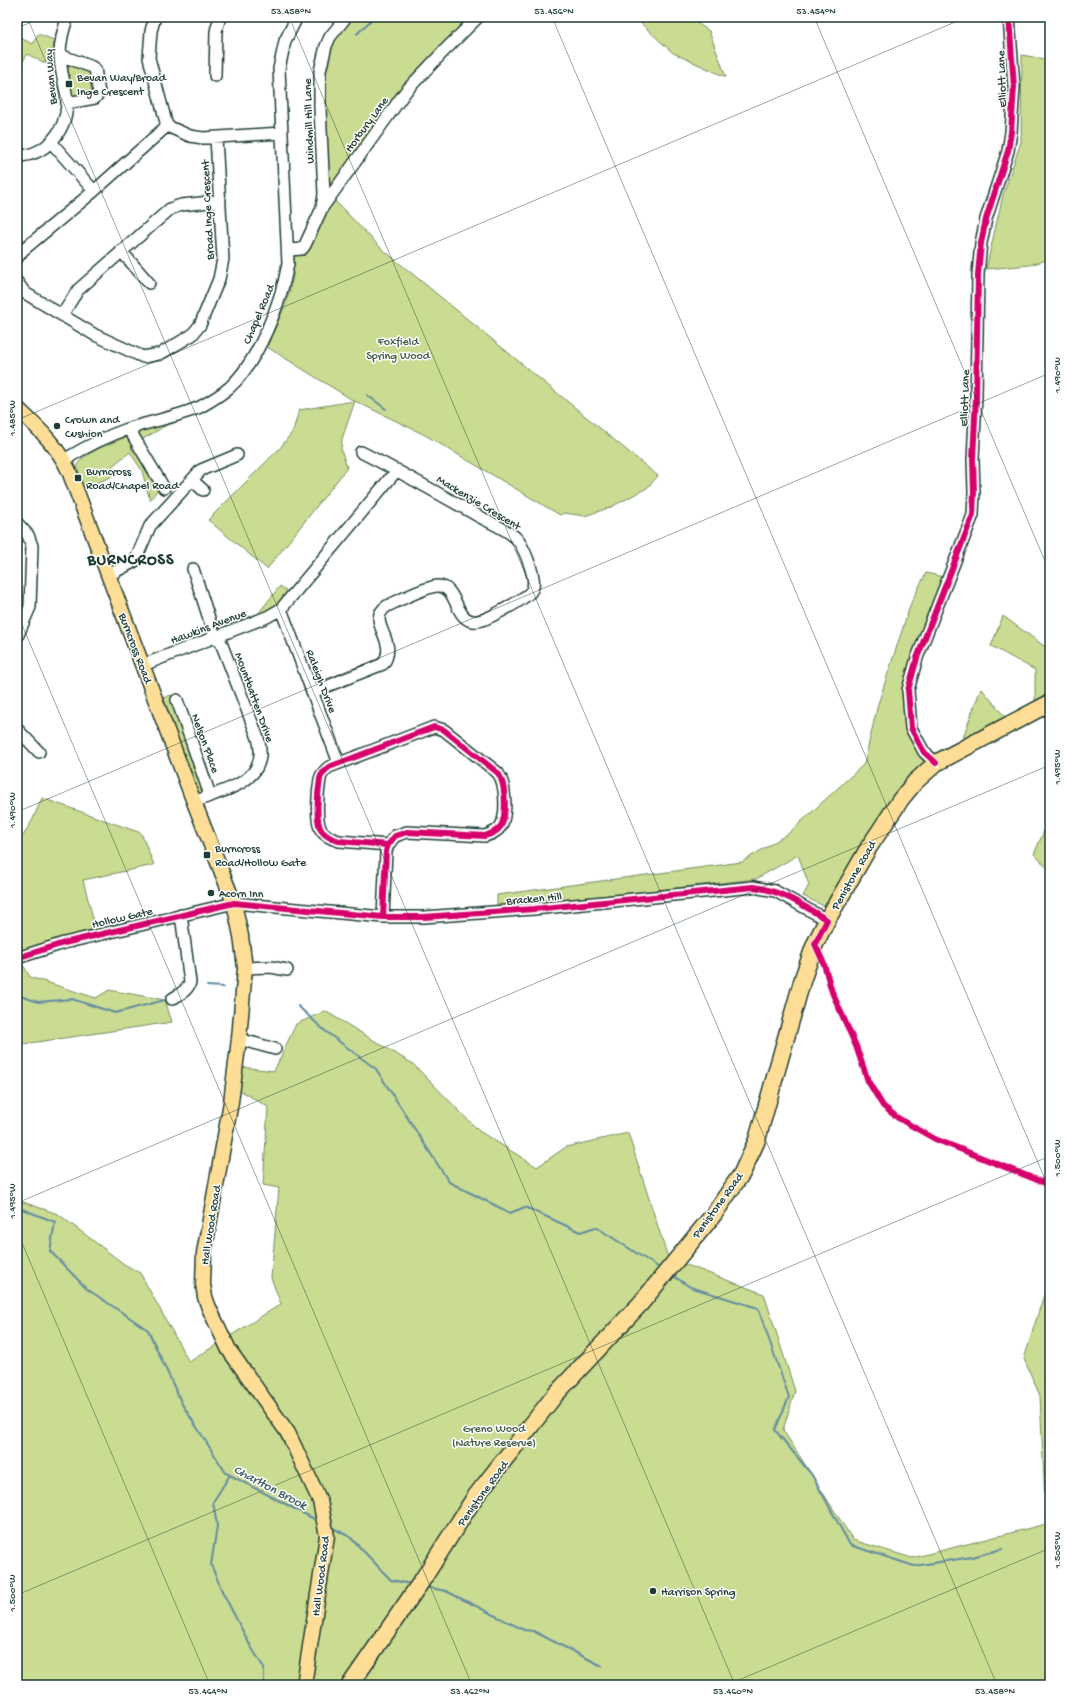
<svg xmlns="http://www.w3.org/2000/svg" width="1067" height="1702" viewBox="0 0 1067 1702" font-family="'Gochi Hand',sans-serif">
	<rect width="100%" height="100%" fill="#fff"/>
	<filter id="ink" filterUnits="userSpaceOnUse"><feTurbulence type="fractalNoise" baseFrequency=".025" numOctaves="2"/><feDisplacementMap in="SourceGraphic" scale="8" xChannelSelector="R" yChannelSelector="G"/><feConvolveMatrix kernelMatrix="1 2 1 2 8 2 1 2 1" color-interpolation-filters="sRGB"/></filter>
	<g filter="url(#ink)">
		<path fill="#cadc91" stroke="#748c62" d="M351,17H470L407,85L327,192L323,74L335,35Z
			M634,17H688L709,31L726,77L673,53Z
			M38,34L54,40L53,67L27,54L20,67L17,66V44L20,38L33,44Z
			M1022,55L1050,60V259L1030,265L986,269L1003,195L1021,142Z
			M67,62L91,69L97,93L73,100Z
			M332,198L381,248L658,476L647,488L611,507L585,516L564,513L560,515L425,435L355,401L342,439L341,449L347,468L267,569L208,520L280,448L293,431L299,410L354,401L267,347L286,303L293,277L294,256L306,254Z
			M170,423L140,441L136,432Z
			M127,437L133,444L131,447L132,450L136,452L159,488L150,500L142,471L130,452L112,466L116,475L83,488L77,466C79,455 117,440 127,437Z
			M926,573L944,577L904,691L907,733L927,762L886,805L824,906L803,896L809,885L798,855L756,879L497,908V895L742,862L789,833L864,764L878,704L911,603Z
			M280,586L290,593C282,603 270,616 257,615Z
			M1003,616L1044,646L1050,644V696L1035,702V670L991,646Z
			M981,688L1006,718L962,740Z
			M171,695L205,790V792L199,795L163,698Z
			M42,798L141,833L154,865L83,880L96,930L17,956V846L32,821Z
			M1050,817V871L1034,854Z
			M22,963L30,977L96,998L109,990L165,1000L172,1022L17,1045V965Z
			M325,1011L413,1064L479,1131L537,1167L566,1147L628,1133L668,1258L764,1294L795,1391L783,1430L853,1540L912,1558L1046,1524L1040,1396L1024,1359L1050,1275V1685H17V1200L58,1214L124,1264L140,1273L189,1362L281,1304L271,1278L279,1188L263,1185L268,1107L238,1089L242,1067L274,1071L296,1024Z"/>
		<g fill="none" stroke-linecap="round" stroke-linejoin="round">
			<path stroke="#638ca2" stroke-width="2" d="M357,34L374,17
				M367,395L386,409
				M207,986L223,987
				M17,995L38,1002L72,999L115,1013L165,1000
				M298,1006L325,1031L376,1069L449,1182L510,1213L525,1207L580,1232L596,1227L661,1269
				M17,1207L55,1222L50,1251L87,1289L148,1330L182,1404L226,1473L318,1521
				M672,1275L690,1287L758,1308L789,1397L775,1430L812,1475L850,1545L914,1566L972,1557L1002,1549
				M230,1475L213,1502L217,1526L211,1565L223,1593L250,1645L264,1668V1685
				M331,1527L350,1537L391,1580L411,1584
				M425,1587L446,1591L524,1630L533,1631L602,1666"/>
			<defs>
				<path id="minor" d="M155,17L151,31L149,58L167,126L190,136L203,138L282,133
					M60,55L92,67L95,69L99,93L95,98L67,103
					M215,76L216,31L220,17
					M51,142L94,191L167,126
					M17,156C45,156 66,132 67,104C67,88 60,72 60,56C60,42 63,29 68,17
					M322,207L324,194L320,108V71L326,46L330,37L346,17
					M289,250L302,249L305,245L322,208L406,91L444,51L478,17
					M121,251L149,283
					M17,258L23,250L94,191
					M17,282L25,293L95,335L143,357L160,354L192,335L200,325L219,279L223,259L216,138
					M62,315L78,290L170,209L181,205L220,201
					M129,429L164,488
					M64,460C85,447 107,436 130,428C153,421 177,417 200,407C211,401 221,395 230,387C259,360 281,302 288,264L279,69L285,41L297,17
					M192,480L203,490
					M17,523L28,535L32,546L30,607L17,637
					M193,569L215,637
					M109,575L135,561L150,526L201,470L237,455
					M281,609L339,763
					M143,665L267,617L281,609L397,470
					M312,692L383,664C400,640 364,622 387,606C398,601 427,586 438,586C459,586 454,625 478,621C487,620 515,604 523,598C528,595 532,592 533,587C536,576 523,544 515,537C503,527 486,521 473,513C436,492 399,471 361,452
					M177,700L210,795
					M17,729L39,752
					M936,763L924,752L911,728L908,690L917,658L973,515L974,492L973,459L976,397L978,274L981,243L986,219L1008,151L1011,132L1014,87L1009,17
					M194,802C224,789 271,783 258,738L218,635
					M383,917L386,851L388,845L395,836L407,832L485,836C491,834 497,832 501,826C507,814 506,784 498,773L444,730L434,727L329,767C325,770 321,774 320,779C318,791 315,820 321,830C325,836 332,839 339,841L388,845
					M17,958L64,943L234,903L383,917H424L534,909L753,887L775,891L827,920
					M245,968L271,967L287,970
					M172,999C178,995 188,991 190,982L181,915
					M239,1039L275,1049"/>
				<path id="major" d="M17,408C37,427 57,445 69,471L194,802L234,903L241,936L245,968L239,1039L231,1102L204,1253L203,1284L205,1297L209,1308L229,1350L288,1433L320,1501L327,1536L304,1685"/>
				<path id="highway" d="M350,1685L421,1582L475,1497L555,1395L641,1303L714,1214L742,1173L757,1140L803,978L815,944L827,920L869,847L901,799L915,782L936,763L1050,703"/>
			</defs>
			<use href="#minor" stroke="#1f3d34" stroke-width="14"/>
			<use href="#major" stroke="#1f3d34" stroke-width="17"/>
			<use href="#highway" stroke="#1f3d34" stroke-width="19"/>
			<use href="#minor" stroke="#fff" stroke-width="11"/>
			<use href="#major" stroke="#fedd96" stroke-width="14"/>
			<use href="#highway" stroke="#fedd96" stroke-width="16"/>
			<defs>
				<path id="cycleway" d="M936,763L924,752L911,728L908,690L917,658L973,515L974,492L973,459L976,397L978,274L981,243L986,219L1008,151L1011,132L1014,87L1009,17
					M383,917L386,851L388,845L395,836L407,832L485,836C491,834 497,832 501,826C507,814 506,784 498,773L444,730L434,727L329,767C325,770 321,774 320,779C318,791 315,820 321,830C325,836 332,839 339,841L388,845
					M17,958L64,943L234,903L383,917H424L534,909L753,887C781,890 804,906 827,920L815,944L824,964L832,992L856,1046L868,1081L883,1106L898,1118L935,1139L1050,1185"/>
			</defs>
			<use href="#cycleway" stroke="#fff" stroke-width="8"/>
			<use href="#cycleway" stroke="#d6006c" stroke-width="6"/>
		</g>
	</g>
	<path fill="none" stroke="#1f3d34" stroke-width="1" stroke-opacity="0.45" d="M27,17L735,1685M289,17L997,1685M552,17L1050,1191M814,17L1050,573M17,28L44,17M17,420L967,17M17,613L472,1685M17,812L1050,373M17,1203L1050,765M17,1231L210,1685M17,1595L1050,1156M727,1685L1050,1548"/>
	<g fill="#1f3d34" stroke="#fff" stroke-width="1.5">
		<rect x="65" y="80" width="8" height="8" rx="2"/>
		<circle cx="57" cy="426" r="4"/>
		<rect x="74" y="474" width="8" height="8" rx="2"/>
		<rect x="203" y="851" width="8" height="8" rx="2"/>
		<circle cx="211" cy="893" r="4"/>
		<circle cx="653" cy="1591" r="4"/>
	</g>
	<g text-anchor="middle" stroke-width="3" stroke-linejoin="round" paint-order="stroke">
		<g font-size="12" fill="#1f3d34" stroke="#fff">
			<text transform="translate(50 77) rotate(-95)" y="4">Bevan Way</text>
			<text transform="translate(1001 79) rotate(-92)" y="4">Elliott Lane</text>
			<text transform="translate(308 121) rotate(-92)" y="4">Windmill Hill Lane</text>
			<text transform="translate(366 124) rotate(-54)" y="4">Horbury Lane</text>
			<text transform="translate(207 210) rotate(-93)" y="4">Broad Inge Crescent</text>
			<text transform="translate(258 314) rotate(-67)" y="4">Chapel Road</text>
			<text transform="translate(964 398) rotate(-88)" y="4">Elliott Lane</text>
			<text transform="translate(479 502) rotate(31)" y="4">Mackenzie Crescent</text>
			<text transform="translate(208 626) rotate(-21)" y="4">Hawkins Avenue</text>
			<text transform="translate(136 648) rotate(69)" y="4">Burncross Road</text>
			<text transform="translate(322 681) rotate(69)" y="4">Raleigh Drive</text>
			<text transform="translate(255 697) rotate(70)" y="4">Mountbatten Drive</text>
			<text transform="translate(206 743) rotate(70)" y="4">Nelson Place</text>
			<text transform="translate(853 875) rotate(-60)" y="4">Penistone Road</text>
			<text transform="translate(534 898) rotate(-5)" y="4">Bracken Hill</text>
			<text transform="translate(122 917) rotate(-13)" y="4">Hollow Gate</text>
			<text transform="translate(717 1205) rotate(-54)" y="4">Penistone Road</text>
			<text transform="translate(210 1225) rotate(-81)" y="4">Hall Wood Road</text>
			<text transform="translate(482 1493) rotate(-54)" y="4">Penistone Road</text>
			<text transform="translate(320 1576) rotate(-83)" y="4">Hall Wood Road</text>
		</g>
		<g font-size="12" fill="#1f3d34" stroke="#fff" text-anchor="start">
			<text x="77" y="81">Bevan Way/Broad<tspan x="77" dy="14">Inge Crescent</tspan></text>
			<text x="65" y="423">Crown and<tspan x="65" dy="14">Cushion</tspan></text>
			<text x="86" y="475">Burncross<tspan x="86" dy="14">Road/Chapel Road</tspan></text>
			<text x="215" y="852">Burncross<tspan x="215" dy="14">Road/Hollow Gate</tspan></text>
			<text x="219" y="897">Acorn Inn</text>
			<text x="661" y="1595">Harrison Spring</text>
		</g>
		<g font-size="12" fill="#415d47" stroke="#fff">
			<text x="398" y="345">Foxfield<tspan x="398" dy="14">Spring Wood</tspan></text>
			<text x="494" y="1432">Greno Wood<tspan x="494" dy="14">(Nature Reserve)</tspan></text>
		</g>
		<g font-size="13" font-style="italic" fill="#3c5e62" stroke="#fff">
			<text transform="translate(271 1486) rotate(28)" y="5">Charlton Brook</text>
		</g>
		<g font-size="16" font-weight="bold" letter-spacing="1" fill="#1f3d34" stroke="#fff">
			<text x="131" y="564">BURNCROSS</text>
		</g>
	</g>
	<rect width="1067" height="1702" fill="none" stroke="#fff" stroke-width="44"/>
	<rect x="22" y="22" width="1023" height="1658" fill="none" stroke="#1f3d34" stroke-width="1.5"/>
	<g font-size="10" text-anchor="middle" fill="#1f3d34">
		<text x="291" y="14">53.458°N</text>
		<text x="554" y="14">53.456°N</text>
		<text x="816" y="14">53.454°N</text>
		<text transform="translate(1056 375) rotate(-90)" y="4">1.490°W</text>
		<text transform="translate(11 418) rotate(-90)" y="4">1.485°W</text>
		<text transform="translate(1056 767) rotate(-90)" y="4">1.495°W</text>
		<text transform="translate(11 810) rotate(-90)" y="4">1.490°W</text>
		<text transform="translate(1056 1158) rotate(-90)" y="4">1.500°W</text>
		<text transform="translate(11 1201) rotate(-90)" y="4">1.495°W</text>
		<text transform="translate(1056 1550) rotate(-90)" y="4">1.505°W</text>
		<text transform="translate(11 1593) rotate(-90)" y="4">1.500°W</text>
		<text x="208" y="1694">53.464°N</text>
		<text x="470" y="1694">53.462°N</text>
		<text x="733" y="1694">53.460°N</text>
		<text x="995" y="1694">53.458°N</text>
	</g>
</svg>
